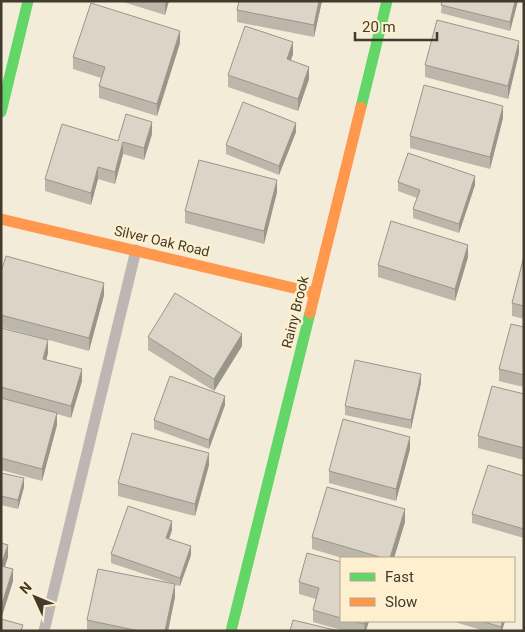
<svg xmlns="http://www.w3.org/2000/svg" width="525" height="632" viewBox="0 0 525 632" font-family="Roboto,sans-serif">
	<rect width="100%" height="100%" fill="#f3ecd9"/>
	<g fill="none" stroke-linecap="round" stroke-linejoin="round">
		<path stroke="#bdb6b3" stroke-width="11" d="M44,631L136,250"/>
		<path stroke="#63d668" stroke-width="11" d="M361,107L387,1
			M1,112L28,1
			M231,631L310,313"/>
		<path stroke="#ff974d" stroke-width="11" d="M1,219L315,293
			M310,313L361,107"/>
	</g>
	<path fill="#bdb7ab" d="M120,1H169L165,15Z
		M322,1L314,37L237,22V10Z
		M442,1H518L510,31L441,13Z
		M180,43L157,116L99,98V86L101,78L73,69V57Z
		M519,53L508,99L425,77V65Z
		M293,54L291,60L309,79L298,111L228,87V75Z
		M503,118L490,169L410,148V136Z
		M296,132L279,175L226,154V145Z
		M152,134L144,160L123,154L115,184L98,179L91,205L45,191V179L118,141Z
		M398,182L475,185L459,233L413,218V209L417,198L398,191Z
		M277,192L264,244L185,223V211Z
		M524,256V319L512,316V303Z
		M468,257L455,301L378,277V265Z
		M1,272L104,295L89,351L1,327Z
		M524,327V387L499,381V369Z
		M1,328L48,353L46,360L82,381L71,418L57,414V425L42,481L1,470Z
		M148,337L242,346L214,391L148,350Z
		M421,383L411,429L345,415V406Z
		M524,394V460L478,448V436Z
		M225,405L209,449L154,429V420Z
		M410,449L396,501L329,483V471Z
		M209,465L195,516L118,496V483Z
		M1,473L24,487L18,509L1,505Z
		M524,476V538L472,523V514Z
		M405,522L394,558H342L312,549V537Z
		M172,530L169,539L191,555L180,586L175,585V597L168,631H87V620L174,584L111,563V554Z
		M1,543L8,557L5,567L13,581L2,616H1Z
		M341,562V621H369L366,631H344L313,622V610L316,599L299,594V582Z
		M451,621H505L502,631H485Z"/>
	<path fill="#9a958b" d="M166,1H169L165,15V3Z
		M319,1H322L314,37V25Z
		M515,1H518L510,31V22Z
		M180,31V43L157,116V104Z
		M519,41V53L508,99V86Z
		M293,42V54L287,71V59Z
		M309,67V79L298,111V99Z
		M503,106V118L490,169V157Z
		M152,122V134L144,160V148Z
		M296,123V132L279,175V166Z
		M123,142V154L115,184V172Z
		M98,167V179L91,205V193Z
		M475,176V185L459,233V224Z
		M277,180V192L264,244V231Z
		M468,245V257L455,301V289Z
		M104,283V295L89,351V338Z
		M242,334V346L214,391V379Z
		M48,340V353L43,371V359Z
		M82,369V381L71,418V406Z
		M421,374V383L411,429V420Z
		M225,396V405L209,449V440Z
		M57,413V425L42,481V469Z
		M410,437V449L396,501V489Z
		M209,453V465L195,516V504Z
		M24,478V487L18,509V500Z
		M405,509V522L394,558H390Z
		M172,521V530L166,547V538Z
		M8,545V557L1,577V565Z
		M191,546V555L180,586V578Z
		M13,569V581L2,616V604Z
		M175,584V597L168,631H165Z
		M365,621H369L366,631H364Z
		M502,621H505L502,631H501V627Z"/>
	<path fill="#dcd5c7" stroke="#9a958b" d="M239,1H319L314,25L237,10Z
		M442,1H515L510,22L441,5Z
		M91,3L180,31L157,104L99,86L105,67L73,57Z
		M437,20L519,41L508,86L425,65Z
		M245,26L293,42L287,59L309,67L298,99L228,75Z
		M424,85L503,106L490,157L410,136Z
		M243,102L296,123L279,166L226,145Z
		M126,114L152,122L144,148L123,142L115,172L98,167L91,193L45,179L62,124L118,141Z
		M408,153L475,176L459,224L413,209L420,190L398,182Z
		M199,160L277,180L264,231L185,211Z
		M391,221L468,245L455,289L378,265Z
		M6,256L104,283L89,338L1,315V272Z
		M524,256V306L512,303Z
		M175,293L242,334L214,379L148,337Z
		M511,324L524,327V375L499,369Z
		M1,328L48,340L43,359L82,369L71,406L1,387Z
		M355,360L421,374L411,420L345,406Z
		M170,376L225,396L209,440L154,420Z
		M492,386L524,394V448L478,436Z
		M1,398L57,413L42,469L1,458Z
		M343,419L410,437L396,489L329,471Z
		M132,433L209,453L195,504L118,483Z
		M488,465L524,476V529L472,514Z
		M1,473L24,478L18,500L1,496Z
		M327,487L405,509L390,558H383L312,537Z
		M128,506L172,521L166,538L191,546L180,578L111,554Z
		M1,543L8,545L1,565Z
		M307,553L341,562V618L313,610L319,588L299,582Z
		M1,566L13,569L2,604H1Z
		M98,569L175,584L165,631H139L87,620Z
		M1,619L23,625L21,631H1Z
		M293,620L339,631H290Z
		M352,621H365L364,624Z
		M481,621H502L501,627Z"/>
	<g text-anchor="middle" stroke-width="5" stroke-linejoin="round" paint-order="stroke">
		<g font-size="14" fill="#403b2d" stroke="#fef0ce">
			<text transform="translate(162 241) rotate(13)" y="5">Silver Oak Road</text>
			<text transform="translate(295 312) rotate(-76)" y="5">Rainy Brook</text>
		</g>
	</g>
	<rect width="525" height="632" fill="none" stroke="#403b2d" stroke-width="5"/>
	<rect x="340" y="557" width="175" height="65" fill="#fef0ce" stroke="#b2a88e"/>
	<rect x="350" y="573" width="25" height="8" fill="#63d668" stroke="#b2a88e"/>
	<text x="385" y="582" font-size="15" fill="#403b2d">Fast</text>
	<rect x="350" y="598" width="25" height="8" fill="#ff974d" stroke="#b2a88e"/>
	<text x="385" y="607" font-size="15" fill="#403b2d">Slow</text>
	<g transform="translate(35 597) rotate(314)" stroke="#fef0ce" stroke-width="4" paint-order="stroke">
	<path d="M0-4L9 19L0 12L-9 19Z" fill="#403b2d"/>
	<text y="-8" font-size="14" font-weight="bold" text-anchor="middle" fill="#403b2d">N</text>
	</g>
	<path d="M355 32v8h82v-8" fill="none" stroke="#403b2d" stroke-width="2.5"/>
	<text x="362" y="32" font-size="15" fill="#403b2d" stroke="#fef0ce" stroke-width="4" paint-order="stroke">20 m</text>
</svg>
